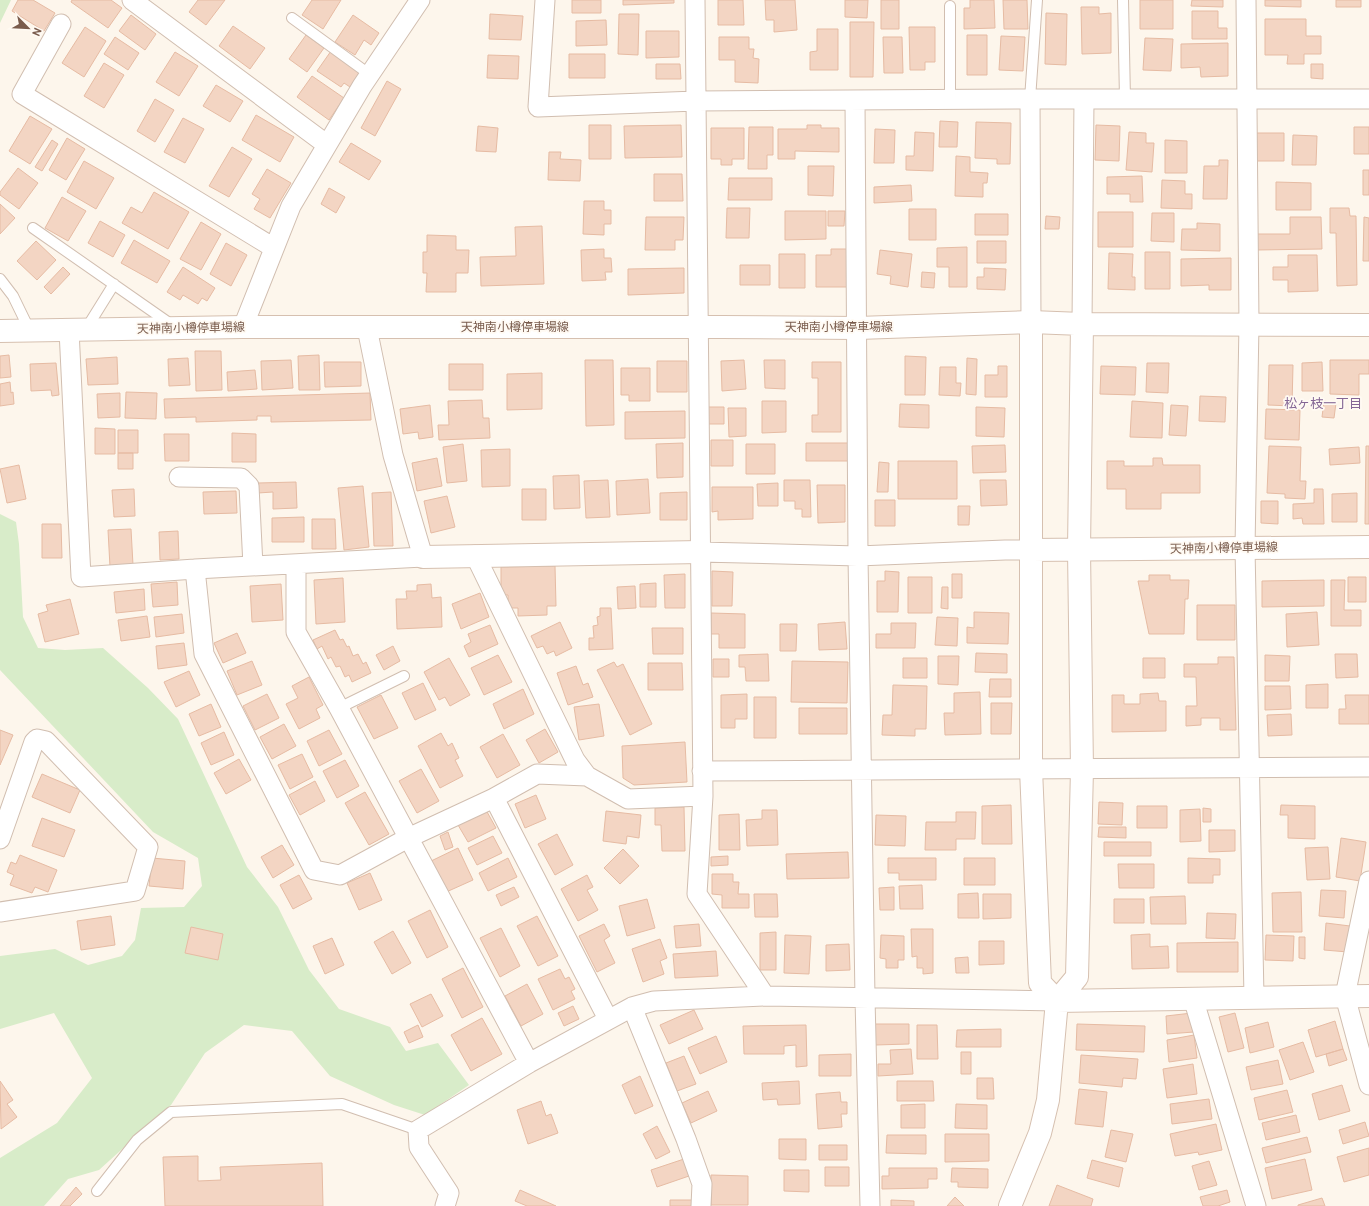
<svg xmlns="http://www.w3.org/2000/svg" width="1369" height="1206" viewBox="0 0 1369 1206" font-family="Overpass,'Noto Sans JP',sans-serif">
	<rect width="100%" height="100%" fill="#fdf6ec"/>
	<path fill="#d8ecc9" d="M0,0H11L0,23Z
		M0,514L16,522L19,544L23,617L38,648L65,650L103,648L148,688L178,719L247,867L278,907L309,970L339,1009L390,1027L406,1051L438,1043L469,1085L425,1115L394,1105L330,1076L292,1031L244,1025L205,1053L171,1105L99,1170L68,1179L44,1206H0V1158L57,1123L92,1078L54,1013L0,1029V956L55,949L88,965L122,956L135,940L141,908L184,907L202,886L198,858L153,832L0,670Z"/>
	<path fill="#f3d5c3" stroke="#e6bba3" d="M18,0H33L55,13L44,31L12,11Z
		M72,0H111L122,8L108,28L71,2Z
		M198,0H225L206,25L189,12Z
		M312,0H341L323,29L302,15Z
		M572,0H601V13H572Z
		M623,0H674V3L623,5Z
		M718,0H743L744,25H718Z
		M765,0H795L797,30L774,32V20H766Z
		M845,0H868L867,18L845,17Z
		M881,0H899V29H881Z
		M970,0H994L995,28L964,29V8H970Z
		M1003,0H1027L1028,29H1004Z
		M1140,0H1173V29H1140Z
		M1192,0H1223V7L1191,6Z
		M1265,0H1301V7L1265,6Z
		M1336,0H1361V7H1336Z
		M1081,7H1099V14L1111,13V53L1082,54Z
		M1192,11H1218V28H1227V39H1192Z
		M1046,13L1067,14L1066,65L1045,64Z
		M490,14L523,16L521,40L489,39Z
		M619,14H639L638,55L618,54Z
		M131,15L156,34L145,50L119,31Z
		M353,15L379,33L371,45L364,40L355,55L335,42Z
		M1265,19H1306V36H1321V54H1304V64H1287L1288,55H1265Z
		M606,20L607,45L576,46V21Z
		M850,22H874L873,77H850Z
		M233,26L265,48L250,69L219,46Z
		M85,27L106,41L84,77L62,63Z
		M909,27H935V62H925V70H910Z
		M817,29H838V70H810V52L817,51Z
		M646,31H679V57L646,58Z
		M306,35L324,48L307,72L289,59Z
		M967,35H987V75H967Z
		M1001,36L1025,37L1023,71L999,70Z
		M115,37L139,53L128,70L104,54Z
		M719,37H749V49H754L753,58L759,59L758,83L735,82V60H719Z
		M883,37H902L903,73H884Z
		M1145,38L1173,39L1171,71L1143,70Z
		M1228,43V76L1201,77L1200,67L1181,68V44Z
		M331,51L361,72L350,87L344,83L341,87L317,71Z
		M175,52L198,66L179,96L156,82Z
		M569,54H605V78H569Z
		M488,55L519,56L518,79L487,78Z
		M104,63L124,75L104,108L84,96Z
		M656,64H680L681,79H656Z
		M1311,64H1323V79L1311,78Z
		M312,76L344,98L329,120L297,97Z
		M387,81L401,89L375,136L361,128Z
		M216,85L243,101L230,122L203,106Z
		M155,99L174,110L155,142L137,131Z
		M256,115L294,137L280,162L242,140Z
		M30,116L52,129L30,164L9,151Z
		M183,118L204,129L185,163L164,152Z
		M940,121L958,122L957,147H939Z
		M976,122L1011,123L1010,164H997V159L975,158Z
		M589,125H611V159H589Z
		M681,125L682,157L625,158L624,126Z
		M807,125H821V128H839V152L795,151V159H778V129H807Z
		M1096,125L1120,126L1119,161L1095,160Z
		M478,126L498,128L496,152L476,151Z
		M749,127H773V155H767V169H748Z
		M1354,127H1369V154H1354Z
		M711,128H744V159H732V165H721V159H711Z
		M875,129L895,130L894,163H874Z
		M915,132L934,133L933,171L906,170V156H914Z
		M1129,132L1146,133V143H1154L1152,172L1126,170Z
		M1256,133H1284V161H1256Z
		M1293,135L1317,136L1316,165H1292Z
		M67,138L85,149L66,180L49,170Z
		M52,140L58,144L42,171L35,167Z
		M1165,140L1187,141V173H1165Z
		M351,143L381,161L369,180L339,162Z
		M232,147L252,159L229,197L209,186Z
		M549,152H561L560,159L581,160L580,181L548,180Z
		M956,156L970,157V172L988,173L987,183H983V197L955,196Z
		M1219,160H1228L1227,199H1203L1204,166H1219Z
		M84,161L114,178L96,209L67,192Z
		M808,166H834L833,196L808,195Z
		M18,168L38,183L19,209L0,195V192Z
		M267,169L291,183L270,218L254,209L260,199L252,194Z
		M1363,170H1369V195H1363Z
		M654,174H682L683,201H654Z
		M1142,176L1143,202H1130V194H1107V177Z
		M729,178H772V200H728Z
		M1162,180L1185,181V194H1192V209L1161,208Z
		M1276,182L1311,183V210H1276Z
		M911,185L912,201L874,203V187Z
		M329,188L345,197L336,213L321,204Z
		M154,192L189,212L168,249L122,223L131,207L142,213Z
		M62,197L86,211L68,241L45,228Z
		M584,201H604V210H611V224H604V235L583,234Z
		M0,204L15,218L0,234Z
		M727,208H750L749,238H726Z
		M1330,208H1349L1350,216H1356L1357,285L1337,286L1336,233H1330Z
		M909,209H936V240H909Z
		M785,211H826V239L785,240Z
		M828,211H845L844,226H828Z
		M1098,212H1133V247H1098Z
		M1152,213H1174V242L1151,241Z
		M975,214H1008V235H975Z
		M1046,216L1060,217L1059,229H1045Z
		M646,217H684L683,240H675V250H645Z
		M1290,217H1321L1322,249L1257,250V234H1290Z
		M1364,217L1369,218V261H1363Z
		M100,221L125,235L113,257L88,243Z
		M201,222L221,234L201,270L180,259Z
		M1197,223L1220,224V251L1181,250L1182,229H1197Z
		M542,226L544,284L481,286L480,257L516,256L515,227Z
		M427,235L456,236V250H469L468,273H456V292H426L427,273H423V252H427Z
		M134,240L170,261L157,283L121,263Z
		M36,241L56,260L37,280L17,261Z
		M977,241H1006V263H977Z
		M226,243L247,255L231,286L210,274Z
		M967,247V287H949V267H937V248Z
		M604,249V258H611L612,272H605L606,280L582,281L581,250Z
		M831,249H847V287H816V255H831Z
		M880,250L912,254L908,287L890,284L891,276L877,274Z
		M1145,252H1170V289H1145Z
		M1109,253L1133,254L1132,277H1135V290L1108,289Z
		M779,254H805V288H779Z
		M1288,255H1317L1318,291L1288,292V280H1273V267H1288Z
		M1231,258V290H1209V285L1181,286V259Z
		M740,265H770V285H740Z
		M63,267L70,274L51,294L44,287Z
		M183,267L215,288L207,301L202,298L198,304L183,295L180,300L167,292Z
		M684,268V293L628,295V269Z
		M984,268L1006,269L1005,290L977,289V277H984Z
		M922,272L935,273L934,288L921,287Z
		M195,351H221L222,390L196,391Z
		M9,355L11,377L0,378V356Z
		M319,355L320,390H299L298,356Z
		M905,356L926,357L925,395H905Z
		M117,357L118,384L88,385L86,359Z
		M188,358L190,385L169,386L168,359Z
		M967,358L977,359L976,395L966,394Z
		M291,360L293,388L262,390L261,361Z
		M585,360H613L614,425L586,426Z
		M744,360L746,389L722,391L721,361Z
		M764,360H785V389L765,388Z
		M1330,360H1369V374H1359V395L1330,394Z
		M657,361H687V392H657Z
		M324,362H361V386L325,387Z
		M812,362H841V432H812V415H818V378H812Z
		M1322,362L1323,391H1302V363Z
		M56,363L59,395L52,396L51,390L31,391L30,364Z
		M1147,363H1169L1168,393L1146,392Z
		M449,364H483V390H449Z
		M1269,365H1293L1292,406L1268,405Z
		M998,366H1007V397H985V375H998Z
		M1101,366L1136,367L1135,395L1100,394Z
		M940,367H956V383H961L960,396L939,395Z
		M621,368H650V401H629V395H621Z
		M255,370L257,389L228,391L227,372Z
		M542,373V409L507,410V374Z
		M10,382L11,393L13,392L14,404L0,406V384Z
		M126,392L157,393L156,419L125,418Z
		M120,393V417L98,418L97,394Z
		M370,393L371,420L271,422V416H257V420L196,422V417L165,418L164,399Z
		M1200,396L1226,397L1225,422L1199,421Z
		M482,400L483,418H489L490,438L439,440L438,425H449L448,401Z
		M762,401H786V432L762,433Z
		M1132,401L1163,403L1162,438L1130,437Z
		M1324,401L1336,403L1334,418L1322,417Z
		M900,404L929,405V428L899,427Z
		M430,405L433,437L419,439L418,432L403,434L400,409Z
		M1171,405L1188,406L1186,436L1169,435Z
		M708,407H724V424H708Z
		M976,407L1005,408L1004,437L976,436Z
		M728,408H746V436L729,437Z
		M1266,409L1300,410L1299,440L1265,439Z
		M685,411V438L625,439V412Z
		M95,428L115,429V454H95Z
		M118,430H138V453H118Z
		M232,433L256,434V462H232Z
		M164,434H189V461H165Z
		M711,440H733V466H711Z
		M683,443V477L657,478L656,444Z
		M806,443H848V461H806Z
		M463,444L467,481L447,483L443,447Z
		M746,444H775V474H746Z
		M1005,445L1006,472L973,473L972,446Z
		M1269,446L1301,447L1300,481H1306L1305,499L1285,498V494L1267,493Z
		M1366,446H1369V524H1365Z
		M1359,447L1360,463L1330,465L1329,449Z
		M510,449V486L482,487L481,450Z
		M118,453H133V469H118Z
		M437,458L442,486L417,491L412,463Z
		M1153,458H1162L1163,465H1200V493H1161V509H1126V489H1107V461H1124V466H1153Z
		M898,461H957V499H898Z
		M879,462L889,463L888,492H877Z
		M19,465L26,499L7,503L0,469Z
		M579,475L580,508L554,509L553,476Z
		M648,479L650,513L617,515L616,481Z
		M608,480L610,517L586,518L584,481Z
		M784,480H810L811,517H802V509H795V501H784Z
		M980,480H1006L1007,505L981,506Z
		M296,482L297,508L273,509V492L258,493V483Z
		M778,483V506H758L757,484Z
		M817,485H845V522L818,523Z
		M363,486L369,547L344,550L338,488Z
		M712,487H753V519L718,520V511L712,512Z
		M134,489L135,516L114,517L112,490Z
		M522,489H546V520H522Z
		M1314,489H1323L1324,524H1303L1302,518L1293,519V504L1314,503Z
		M236,491L237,513L204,514L203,492Z
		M391,492L393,546H374L372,493Z
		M687,492V520H660V493Z
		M1357,493V522H1332V494Z
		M447,496L455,527L431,533L424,501Z
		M875,500H895V526H875Z
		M1261,501H1278V524L1261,523Z
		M958,506H970L969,525H958Z
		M304,517V542H272V518Z
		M312,519H335L336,549H312Z
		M42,524H61L62,558H42Z
		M131,529L133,565L110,567L108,530Z
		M178,531L179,559L160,560L159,532Z
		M555,566L556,606H547V615L518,616V608H508V595H501V567Z
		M712,571L733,572L732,606H712Z
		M885,571L899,572L898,612H877V581H885Z
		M685,574V608H665L664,575Z
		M952,574H962V598H952Z
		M1149,575H1170V580H1189L1188,599H1185L1184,634H1149L1138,581H1149Z
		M908,577H932V613H908Z
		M1348,577H1366V602H1348Z
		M343,578L345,622L316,624L314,580Z
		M1324,580V606L1262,607V581Z
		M1331,580H1345L1344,610H1361V626H1331Z
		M177,582L178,605L153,607L151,584Z
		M656,583V607H640V584Z
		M281,584L283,620L252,622L250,586Z
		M431,584L432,598L441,597L442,627L397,629L396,599H407L406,591H417V585Z
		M635,586L636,608L618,609L617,587Z
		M942,587H948V609L941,608Z
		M144,589L145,610L116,613L114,592Z
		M480,593L489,617L461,629L452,604Z
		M70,599L79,634L45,642L38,614L48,611L46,605Z
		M1197,605H1235V640H1197Z
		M600,608H611L613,649L589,650V638H594L593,626L598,625L597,617L600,616Z
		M974,612L1009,613L1008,644L967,643V627L974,628Z
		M1317,612L1319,645L1287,647L1286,614Z
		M711,613L745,614V648H719V634H711Z
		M182,614L184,633L156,637L154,617Z
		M147,616L150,637L121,641L118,620Z
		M937,617L958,618L957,646L935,645Z
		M560,622L572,648L556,656L554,651L547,654L543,646L537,648L531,636Z
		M845,622L847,649L819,650L818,624Z
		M891,623H916L915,648H876V634H891Z
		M780,624H797L796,651H780Z
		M490,625L498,644L469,657L464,646L471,642L468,634Z
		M652,628H683V654H653Z
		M335,630L340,640L343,639L347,647L349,646L353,656L358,654L363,664L366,662L371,673L352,682L349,675L345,677L340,666L336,667L331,657L328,659L322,646L317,649L313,640Z
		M237,633L246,653L223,663L214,643Z
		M184,643L187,665L158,669L156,646Z
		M393,646L400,661L384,670L376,655Z
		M976,653L1007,654V673L975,672Z
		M768,654L769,681H746L745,667H739V655Z
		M1335,654H1357L1358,677L1336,678Z
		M498,655L512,682L484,695L471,668Z
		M1265,655L1290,656L1289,681H1265Z
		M938,656H959L958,685L938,684Z
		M1218,657H1234L1236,730H1220V718H1201V725L1186,726V706H1197L1196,677H1184V664H1218Z
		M449,658L470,695L450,706L445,697L439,700L424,672Z
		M903,658H927V678H903Z
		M1143,658H1165V678H1143Z
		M713,659H729V677H713Z
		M252,661L262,685L237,695L227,671Z
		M792,661L848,662L847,703L791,702Z
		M614,662L617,667L623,664L652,724L630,735L597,670Z
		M648,663H682L683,690H648Z
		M576,666L583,685L588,683L593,697L568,705L557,673Z
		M189,671L200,695L176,707L164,682Z
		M309,677L323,705L316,709L320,718L299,729L286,704L298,698L292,686Z
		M990,679H1011V697H989Z
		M423,683L436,710L415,720L402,693Z
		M1328,684V708H1306V685Z
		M893,685L927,686L926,729H915V736L882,735L883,715H892Z
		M1265,686H1290L1291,709L1265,710Z
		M523,689L534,714L504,729L493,704Z
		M980,692L981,734L945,735L944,713H954V693Z
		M1158,693L1159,701H1166V731L1112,732V695H1124V704H1140V694Z
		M267,694L279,718L255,730L243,706Z
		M747,694V719H735V728H721V695Z
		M381,695L398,728L374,739L357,707Z
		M1345,695H1369V724H1339V709H1346Z
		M754,697H776V738H754Z
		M991,703H1012L1011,734H991Z
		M211,704L221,727L199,736L189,714Z
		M599,704L604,736L579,740L574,707Z
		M799,708H847V734H799Z
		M1291,714L1292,735L1268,736L1267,715Z
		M284,724L296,746L272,759L260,737Z
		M545,729L558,752L539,763L526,740Z
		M0,730L13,735L0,765Z
		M329,730L342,754L319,766L307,741Z
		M224,732L234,755L211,765L201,743Z
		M441,733L448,746L452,743L459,758L455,760L463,776L440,788L418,746Z
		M503,734L520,765L497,778L480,747Z
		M685,742L687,782L634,785L623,778L622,746Z
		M302,754L313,777L290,789L278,765Z
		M239,759L251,780L226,794L214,773Z
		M345,760L359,786L337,798L323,771Z
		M421,769L439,801L417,813L399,781Z
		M42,774L80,790L70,813L32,797Z
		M315,781L325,801L300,815L289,795Z
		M365,792L389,834L369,845L345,803Z
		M536,795L546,819L525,828L515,804Z
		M1099,802L1123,803L1122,825L1098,824Z
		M1011,805L1012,844H982V806Z
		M1281,805L1315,806V839L1288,838V815H1280Z
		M1137,806H1167V828H1137Z
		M684,807L685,851H662L661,825H655V808Z
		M1203,808L1211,809V822H1203Z
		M1200,809L1201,841L1180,842V810Z
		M486,810L496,828L468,842L458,825Z
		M762,810H777L778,845L747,846L746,820L762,819Z
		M606,811L641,815L639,838L627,836L626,844L603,841Z
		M956,812H976L975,839H956V850H925L926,822H956Z
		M739,814L740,850H719V815Z
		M876,815L906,816L905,846L875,845Z
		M42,818L75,830L64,857L32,846Z
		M1099,827H1126V838L1098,837Z
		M1209,830H1235V851L1209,852Z
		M448,832L453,847L445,850L440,836Z
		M557,834L573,865L555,875L538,844Z
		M493,836L502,853L477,865L468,848Z
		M1341,838L1366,842L1360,881L1336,877Z
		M1104,842H1151V856H1104Z
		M282,845L294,865L273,878L261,857Z
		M1328,847L1330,879L1307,880L1305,848Z
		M458,848L473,880L444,893L429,862Z
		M623,849L639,866L620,884L604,868Z
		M848,852L849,878L787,879L786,854Z
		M20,855L57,870L48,892L35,887L32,893L10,885L14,875L7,872L11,862L16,864Z
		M728,856V865L711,866V857Z
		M152,858L185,861L183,889L149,886Z
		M508,858L517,877L488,891L479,873Z
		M888,858H936V880H899V873H888Z
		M964,858H995V885H964Z
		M1188,858L1220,859V875H1213V883H1188Z
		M1118,864H1154V888H1119Z
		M370,873L382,900L359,910L347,883Z
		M712,874H733V882H739L738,894H749V908H722V895L712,894Z
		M299,875L312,899L293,909L280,885Z
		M587,875L593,887L587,890L598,910L578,921L561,889Z
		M922,885L923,909H900L899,886Z
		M514,887L519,897L501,906L496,895Z
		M894,887V910H880L879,888Z
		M1321,890L1346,891L1344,918L1319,916Z
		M1301,892L1302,932H1273L1272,893Z
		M978,893L979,918H958V894Z
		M754,894H777L778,917H755Z
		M983,894H1011V918L983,919Z
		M1185,896L1186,924H1151L1150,897Z
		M647,899L655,928L627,936L619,906Z
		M1114,899H1144V923H1114Z
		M430,910L448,947L427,958L408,921Z
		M1207,913L1236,914L1235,939L1206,938Z
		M111,916L115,945L81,950L77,921Z
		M537,916L558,956L538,966L517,926Z
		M1326,923L1350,926L1348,952L1324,950Z
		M604,924L610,936L604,940L615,963L597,972L579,936Z
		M699,924L701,946L676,948L674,926Z
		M191,927L223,934L218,960L185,953Z
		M501,928L520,966L500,977L480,938Z
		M911,929H933V973L923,974V968H917V956L912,957Z
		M393,931L411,963L392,974L374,942Z
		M776,932V970H760V933Z
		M1150,934V947L1168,946L1169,968L1132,969L1131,935Z
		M785,935L811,936L809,974L784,973Z
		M881,935L904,936V960H898V968H886V959L880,958Z
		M1266,935L1294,936L1293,961L1265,960Z
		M1299,937H1305V959L1299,958Z
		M332,938L344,965L325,974L313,946Z
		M660,939L667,958L660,961L664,974L643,982L632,949Z
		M979,941H1004V964L979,965Z
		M1238,942V972H1177V943Z
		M849,944L850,970L826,971V945Z
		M716,951L718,976L675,978L673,954Z
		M968,957L969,973H956L955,958Z
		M463,968L483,1007L462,1018L442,979Z
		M560,969L565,979L569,977L575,989L571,991L575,999L553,1010L538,979Z
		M527,984L543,1014L521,1026L505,996Z
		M431,994L443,1016L422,1027L410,1004Z
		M573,1006L579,1019L564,1026L558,1013Z
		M694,1010L703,1029L669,1044L660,1025Z
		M1192,1013L1194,1032L1167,1034L1166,1016Z
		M1235,1013L1244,1048L1228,1052L1219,1017Z
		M482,1018L502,1054L471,1071L451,1035Z
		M1335,1021L1343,1049L1316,1057L1308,1030Z
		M1268,1022L1274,1047L1250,1053L1245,1028Z
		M875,1024H909V1044L875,1045Z
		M1077,1024L1145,1026L1144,1052L1076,1050Z
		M418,1025L423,1037L409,1043L404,1032Z
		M806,1025L807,1066L796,1067V1045L784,1046V1054H744L743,1026Z
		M917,1025H937L938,1059H917Z
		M1001,1029V1047H956L957,1030Z
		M1194,1035L1197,1058L1169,1062L1167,1040Z
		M716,1036L727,1062L700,1074L688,1048Z
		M1303,1042L1314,1072L1290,1080L1279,1050Z
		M911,1049L913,1074L878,1076V1064H891L890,1050Z
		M1343,1049L1347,1060L1329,1066L1326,1054Z
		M961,1052H971V1074H961Z
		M851,1054V1076H819V1055Z
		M1081,1055L1138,1059L1136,1079L1123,1078L1122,1087L1079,1083Z
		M684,1056L696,1084L677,1091L666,1063Z
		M1278,1060L1283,1084L1251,1090L1246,1067Z
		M1193,1064L1197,1094L1167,1098L1163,1069Z
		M640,1076L653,1106L635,1114L622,1085Z
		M977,1078H993L994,1099H977Z
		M0,1081L13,1100L7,1104L17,1117L1,1129Z
		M799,1081L800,1104L778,1105L777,1099L763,1100L762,1083Z
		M897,1081H933L934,1101H897Z
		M1342,1085L1350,1111L1319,1120L1312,1094Z
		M1079,1089L1107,1092L1103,1127L1075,1124Z
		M1287,1090L1293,1112L1259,1120L1254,1098Z
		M708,1091L717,1111L691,1123L682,1103Z
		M840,1092L841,1102H847V1114H841L842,1127L818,1129L816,1094Z
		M1209,1099L1212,1119L1172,1124L1170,1104Z
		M541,1101L546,1116L551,1114L558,1133L528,1144L517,1110Z
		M925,1104V1128H901V1105Z
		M956,1104L987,1105V1129L955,1128Z
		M1296,1115L1300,1132L1266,1140L1262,1123Z
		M1365,1122L1369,1136L1343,1144L1339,1130Z
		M1216,1124L1222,1150L1199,1155L1198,1152L1175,1156L1170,1134Z
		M657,1126L670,1152L656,1159L643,1134Z
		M1111,1130L1133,1134L1126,1162L1105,1157Z
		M945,1134H989V1161L945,1162Z
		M887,1135H926V1154L886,1153Z
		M1307,1137L1311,1152L1266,1163L1262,1148Z
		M779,1139H806V1160L779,1159Z
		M819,1145H847V1160H819Z
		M1369,1148V1175L1344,1182L1337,1157Z
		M198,1156V1181L221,1180L220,1167L322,1163L323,1206H165L163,1157Z
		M684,1159L689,1176L657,1187L651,1170Z
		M1305,1159L1312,1190L1272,1199L1265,1168Z
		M1092,1160L1123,1168L1119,1187L1087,1178Z
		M1209,1161L1217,1185L1199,1190L1192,1166Z
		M825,1167H849V1186H825Z
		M889,1168H937V1179H928V1188L882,1189V1176H889Z
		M952,1168L988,1169V1188L958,1187V1182H951Z
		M784,1170H809V1192L784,1191Z
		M711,1175L748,1176V1205H711Z
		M1057,1185L1093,1199L1091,1206H1049Z
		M76,1187L82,1194L70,1206H60Z
		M520,1190L556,1206H527L515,1201Z
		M1227,1190L1230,1202L1218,1206H1203L1200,1197Z
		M955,1197L964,1206H947Z
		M1322,1198L1325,1206H1298V1205Z
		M670,1200H692V1206H670Z
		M891,1200L914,1201V1206H891Z"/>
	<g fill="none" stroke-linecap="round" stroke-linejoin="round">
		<defs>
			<path id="lane" d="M1123,0L1125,99
				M292,18L369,74
				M1030,99L1037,0
				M950,100V6
				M33,228L172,325
				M0,279L13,296L30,331
				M86,329L114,284
				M339,708L404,676
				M97,1191L137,1140L171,1112L342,1104L418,1130"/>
			<path id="street" d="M132,0L326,144
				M545,0L538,107L696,101L1030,99H1369
				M695,0L703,796L697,894L765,996
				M1246,0L1249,324L1245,548L1254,997
				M61,24L22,94L274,248
				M1030,99L1031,322
				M855,100L858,556L865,998L870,1206
				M1082,324L1084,99
				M243,327L291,206L362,86L420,0
				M69,330L81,577L195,569L423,557L393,455L367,328
				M179,477L241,478L249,486L253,566
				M700,552L858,556L1005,550H1032
				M475,555L575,760L587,776L628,799L703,796
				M296,564V632L339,708L529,1063
				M195,569L204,654L314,870L340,875L408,838L494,798L537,774L587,776
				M702,771L1369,767
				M494,798L608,1019
				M0,839L34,742L37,739L46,741L148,847L135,891L0,912
				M1369,881L1345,996L1369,1085
				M1193,998L1256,1206
				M632,1007L686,1139L702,1184L701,1206
				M445,1206L449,1193L419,1147L418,1130L529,1063L632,1007L654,1001L765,996L1057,1001"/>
			<path id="secondary" d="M1031,322V769L1040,983L1057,1001L1077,977L1082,769L1079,550L1082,324
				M0,331L243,327H721L858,328L1031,322L1082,324L1369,325
				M1032,550L1369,547
				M423,557L700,552
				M1010,1206L1040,1133L1048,1100L1057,1001L1369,996"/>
		</defs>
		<use href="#lane" stroke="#d1beb0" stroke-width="12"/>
		<use href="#street" stroke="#d1beb0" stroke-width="21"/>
		<use href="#secondary" stroke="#d6c0b0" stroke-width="24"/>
		<use href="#lane" stroke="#fff" stroke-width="10"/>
		<use href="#street" stroke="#fff" stroke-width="19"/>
		<use href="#secondary" stroke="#fff" stroke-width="22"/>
	</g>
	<g text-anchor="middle" stroke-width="3.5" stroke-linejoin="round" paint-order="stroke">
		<g font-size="12" fill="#7a5c4d" stroke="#fffaf3">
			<text x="515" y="331">天神南小樽停車場線</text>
			<text x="839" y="331">天神南小樽停車場線</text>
			<text transform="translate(191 328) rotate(-1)" y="4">天神南小樽停車場線</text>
			<text transform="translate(1224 548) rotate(-1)" y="4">天神南小樽停車場線</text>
		</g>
		<g font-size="13" fill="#846695" stroke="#fffaf3">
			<text x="1323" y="408">松ヶ枝一丁目</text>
		</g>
	</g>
	<g transform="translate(28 28) rotate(114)" stroke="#fffaf3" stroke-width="3" paint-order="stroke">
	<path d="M0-3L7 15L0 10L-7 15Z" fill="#7a5c4d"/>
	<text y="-6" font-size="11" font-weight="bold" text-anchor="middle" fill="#7a5c4d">N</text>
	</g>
</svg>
